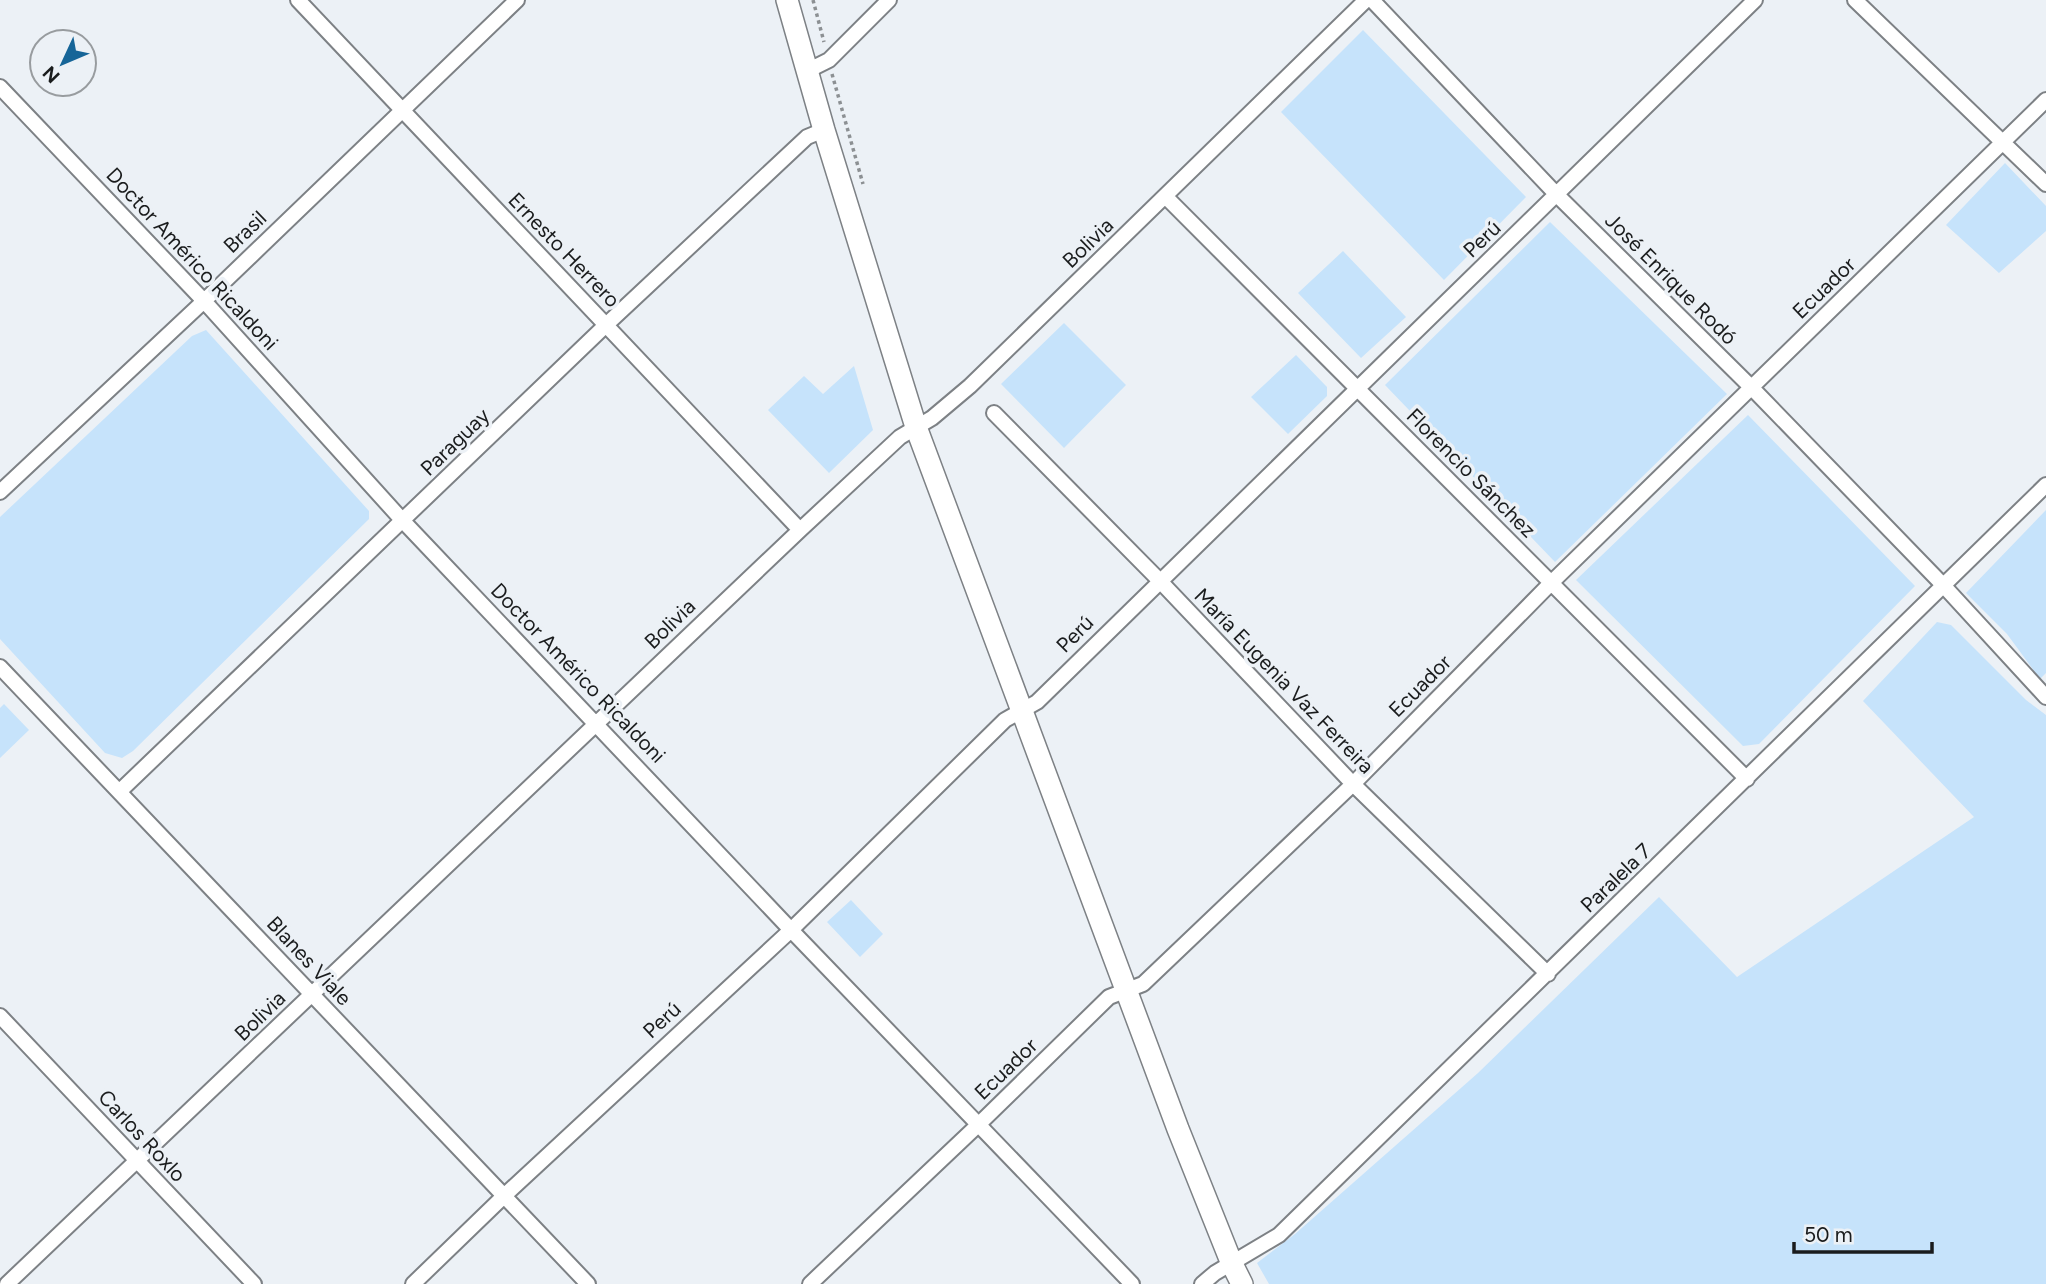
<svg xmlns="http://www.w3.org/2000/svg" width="2046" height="1284" viewBox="0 0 2046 1284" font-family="Figtree,sans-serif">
	<rect width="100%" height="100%" fill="#ecf1f6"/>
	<path fill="#c6e3fb" d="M1363,30L1526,197L1444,280L1281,112Z
		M2005,163L2046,206V231L1999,273L1946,225Z
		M1550,222L1727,394L1555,562L1385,385Z
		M1343,251L1406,317L1361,358L1298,293Z
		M1064,323L1126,385L1064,448L1001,384Z
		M206,330L369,511V519L133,751L122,758L105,753L0,639V517L192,336Z
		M1296,355L1327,387V396L1288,434L1251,397Z
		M854,366L873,430L829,473L768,410L804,376L823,394Z
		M1748,415L1915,586L1759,744L1743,746L1576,580Z
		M2046,510V673L2040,679L2007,634L1966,593Z
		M1937,622L1951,625L2026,700L2046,715V1284H1269L1257,1263L1295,1234L1478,1073L1659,897L1737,977L1974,817L1863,701Z
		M4,704L29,730L0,758V708Z
		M851,900L883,934L860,957L827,922Z"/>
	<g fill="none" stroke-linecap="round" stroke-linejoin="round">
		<defs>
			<path id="street" d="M298,0L800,530
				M1372,0L1557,195L1752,388L1943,585L2046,697
				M1855,0L2046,184
				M807,71L829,60L889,0
				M0,87L204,301L403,521L791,930L1132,1284
				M1166,197L1747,779
				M994,413L1159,580L1353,784L1548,974
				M0,492L204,301L517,0
				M0,667L588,1284
				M120,791L607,324L807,137L824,130
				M0,1016L254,1284
				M7,1284L800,530L900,437L932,418L970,386L1366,0
				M413,1284L505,1195L791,930L1005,720L1037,702L1755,0
				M810,1284L978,1125L1109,997L1143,984L1353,784L1551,583L2046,100
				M1202,1284L1215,1273L1279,1235L2046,485"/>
			<path id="secondary" d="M787,0L824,130L916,427L1178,1129L1232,1264L1242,1284"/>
		</defs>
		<use href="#street" stroke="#7d8185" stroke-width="18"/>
		<use href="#secondary" stroke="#7d8185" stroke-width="24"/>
		<path stroke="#8c9093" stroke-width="3.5" stroke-dasharray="3.5 3.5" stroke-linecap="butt" d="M813,0L824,42
			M832,74L863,184"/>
		<use href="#street" stroke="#fff" stroke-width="14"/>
		<use href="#secondary" stroke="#fff" stroke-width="21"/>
	</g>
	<g text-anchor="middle" stroke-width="7" stroke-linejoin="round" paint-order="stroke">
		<g font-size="21" fill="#1a1c1d" stroke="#ecf1f6">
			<text transform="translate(245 232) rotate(-44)" y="7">Brasil</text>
			<text transform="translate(1482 239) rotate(-44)" y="7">Perú</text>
			<text transform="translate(1088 243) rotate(-44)" y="7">Bolivia</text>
			<text transform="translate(564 250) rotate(46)" y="7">Ernesto Herrero</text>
			<text transform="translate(192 259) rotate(47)" y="7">Doctor Américo Ricaldoni</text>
			<text transform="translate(1671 279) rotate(45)" y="7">José Enrique Rodó</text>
			<text transform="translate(1824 288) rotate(-44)" y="7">Ecuador</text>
			<text transform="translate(455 442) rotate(-44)" y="7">Paraguay</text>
			<text transform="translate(1471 473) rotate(45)" y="7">Florencio Sánchez</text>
			<text transform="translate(670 624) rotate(-44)" y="7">Bolivia</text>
			<text transform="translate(1075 634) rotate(-45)" y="7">Perú</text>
			<text transform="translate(578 673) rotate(46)" y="7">Doctor Américo Ricaldoni</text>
			<text transform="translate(1284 681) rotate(46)" y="7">María Eugenia Vaz Ferreira</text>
			<text transform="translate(1420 686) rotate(-45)" y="7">Ecuador</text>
			<text transform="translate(1616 878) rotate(-44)" y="7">Paralela 7</text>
			<text transform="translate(309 961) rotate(47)" y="7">Blanes Viale</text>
			<text transform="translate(260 1016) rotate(-44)" y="7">Bolivia</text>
			<text transform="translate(662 1020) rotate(-43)" y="7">Perú</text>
			<text transform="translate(1006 1069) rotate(-44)" y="7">Ecuador</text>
			<text transform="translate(142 1136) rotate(47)" y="7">Carlos Roxlo</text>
		</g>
	</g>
	<g transform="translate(63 63) rotate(226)"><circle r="33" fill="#ecf1f6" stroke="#989c9f" stroke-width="2"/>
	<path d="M0-5L12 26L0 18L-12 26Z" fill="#166598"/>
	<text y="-10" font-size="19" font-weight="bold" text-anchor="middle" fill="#1a1c1d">N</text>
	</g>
	<path d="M1794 1242v10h138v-10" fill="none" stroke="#1a1c1d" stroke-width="3.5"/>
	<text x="1804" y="1242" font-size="21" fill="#1a1c1d" stroke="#ecf1f6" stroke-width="5" paint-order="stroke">50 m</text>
</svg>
